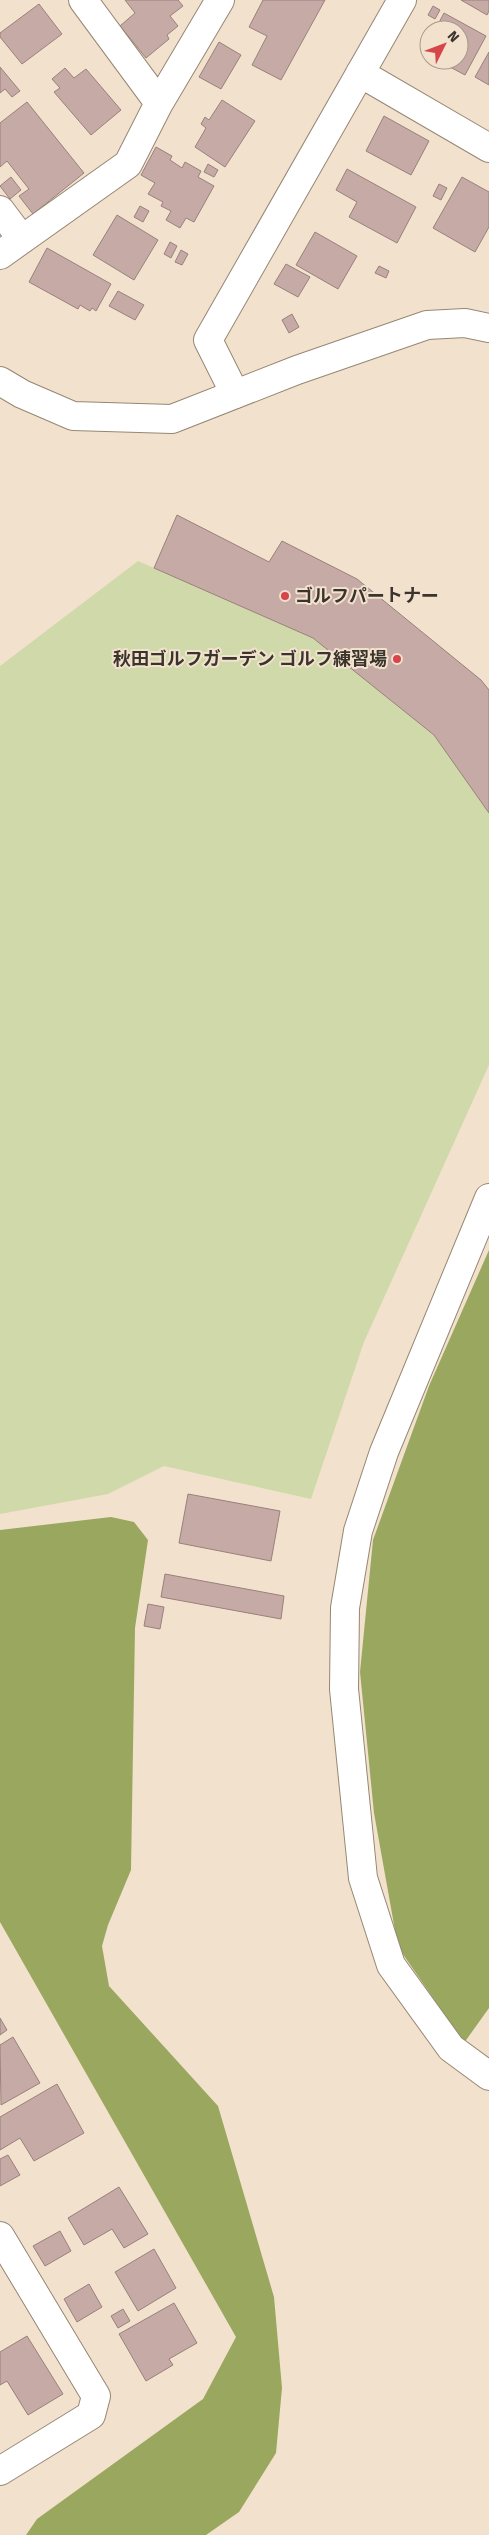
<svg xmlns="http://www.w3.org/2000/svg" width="489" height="2535" viewBox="0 0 489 2535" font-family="'Fira Sans','Noto Sans JP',sans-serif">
	<rect width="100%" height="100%" fill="#f2e2cd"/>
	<path fill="#d0d9a9" d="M138,561L313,638L434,735L489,813V1065L364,1342L311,1499L164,1466L108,1494L0,1514V666Z"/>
	<path fill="#9aa75e" d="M489,1250V2008L464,2043L398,1947L374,1813L360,1672L373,1540L429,1386Z
		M111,1517L134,1522L148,1540L135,1628L131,1870L108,1925L102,1946L109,1986L218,2106L274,2297L282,2388L276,2453L239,2512L206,2535H26L37,2519L203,2399L236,2337L0,1922V1530Z"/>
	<path fill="#c5aaa6" stroke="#9a807c" d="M125,0H178L183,6L170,16L178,26L167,35L169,39L146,58L120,26L135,13Z
		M263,0H325L281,80L252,65L267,36L249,27Z
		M461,0H489V11L487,15Z
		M39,4L62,34L22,64L0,37V33Z
		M433,6L440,10L435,19L428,15Z
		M444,13L486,36L465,75L437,60H459V30H435Z
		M429,41V55L423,52Z
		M219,42L241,55L221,89L199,77Z
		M489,52V85L475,77Z
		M0,67L20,91L12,97L5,89L0,93Z
		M65,68L74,78L86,69L121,110L91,135L54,92L60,88L52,79Z
		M222,100L255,121L225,167L195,147L206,128L201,124L205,117L209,120Z
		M27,102L84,173L33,214L19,196L29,189L7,161L0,167V123Z
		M384,116L429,141L411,175L366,151Z
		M156,147L172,156L170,160L182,168L185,162L201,171L198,177L214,186L194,222L186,218L180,228L166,220L171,211L161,206L163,202L148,194L155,183L141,175Z
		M208,164L218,170L214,177L204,172Z
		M347,169L416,207L397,243L349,217L357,202L336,190Z
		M11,177L21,190L10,199L0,186Z
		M462,177L489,192V227L475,252L433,228Z
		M439,184L447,188L441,200L433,196Z
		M140,206L149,211L143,222L134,217Z
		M117,215L158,240L134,280L93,255Z
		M315,232L357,256L338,289L296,265Z
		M170,242L177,246L171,258L164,254Z
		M47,248L111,284L96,311L92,308L90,311L80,305L78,309L29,282Z
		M181,250L188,254L182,265L175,262Z
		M286,264L310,277L298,297L274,284Z
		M379,266L389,271L386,278L375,273Z
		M118,291L144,305L135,320L109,306Z
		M292,314L299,327L289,333L282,320Z
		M177,515L269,562L282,541L357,579L481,680L489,690V813L434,735L313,638L154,568Z
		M188,1494L280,1511L271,1561L179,1543Z
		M165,1574L284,1596L281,1619L161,1597Z
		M148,1604L164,1607L160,1629L144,1626Z
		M0,2018L7,2030L0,2035Z
		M13,2037L40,2083L1,2105L0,2045Z
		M57,2084L84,2133L34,2161L20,2138L0,2150V2117Z
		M8,2155L20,2175L0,2186V2159Z
		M119,2187L148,2234L124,2248L112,2229L84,2245L68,2218Z
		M60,2231L71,2251L45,2266L33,2246Z
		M154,2249L176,2288L138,2311L115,2272Z
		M89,2284L102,2307L77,2322L64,2299Z
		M174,2303L197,2343L169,2359L173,2365L146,2381L119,2334Z
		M123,2309L130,2321L118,2328L111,2316Z
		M27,2336L63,2394L28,2415L7,2381L0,2385V2352Z"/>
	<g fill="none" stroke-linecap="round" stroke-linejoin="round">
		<defs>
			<path id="minor" d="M83,0L159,103
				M360,73L489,148
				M0,210L21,238
				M0,255L128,164L159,103L220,0
				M235,394L208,340L402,0
				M0,2236L96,2396L91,2415L0,2471"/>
			<path id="tertiary" d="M0,381L22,394L73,416L172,419L297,370L427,325L465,323L489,328
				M489,1198L384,1452L358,1531L345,1608L344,1689L363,1878L391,1965L451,2048L489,2076"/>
		</defs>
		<use href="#minor" stroke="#968774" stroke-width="30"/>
		<use href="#tertiary" stroke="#968774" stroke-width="30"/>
		<use href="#minor" stroke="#fff" stroke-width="28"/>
		<use href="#tertiary" stroke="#fff" stroke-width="28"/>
	</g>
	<g fill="#d54549" stroke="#f2e2cd" stroke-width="2">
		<circle cx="285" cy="596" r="5"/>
		<circle cx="397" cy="659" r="5"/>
	</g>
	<g text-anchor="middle" stroke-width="4" stroke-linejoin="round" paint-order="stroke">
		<g font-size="18" font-weight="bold" fill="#3a342c" stroke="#f2e2cd" text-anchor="start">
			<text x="295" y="602">ゴルフパートナー</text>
			<text x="387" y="665" text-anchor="end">秋田ゴルフガーデン ゴルフ練習場</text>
		</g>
	</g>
	<g transform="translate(444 45) rotate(48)"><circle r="24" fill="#f2e2cd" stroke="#a89c8d"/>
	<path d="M0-4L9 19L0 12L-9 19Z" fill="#d54549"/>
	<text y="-8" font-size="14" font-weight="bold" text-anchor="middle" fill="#3a342c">N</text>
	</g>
</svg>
